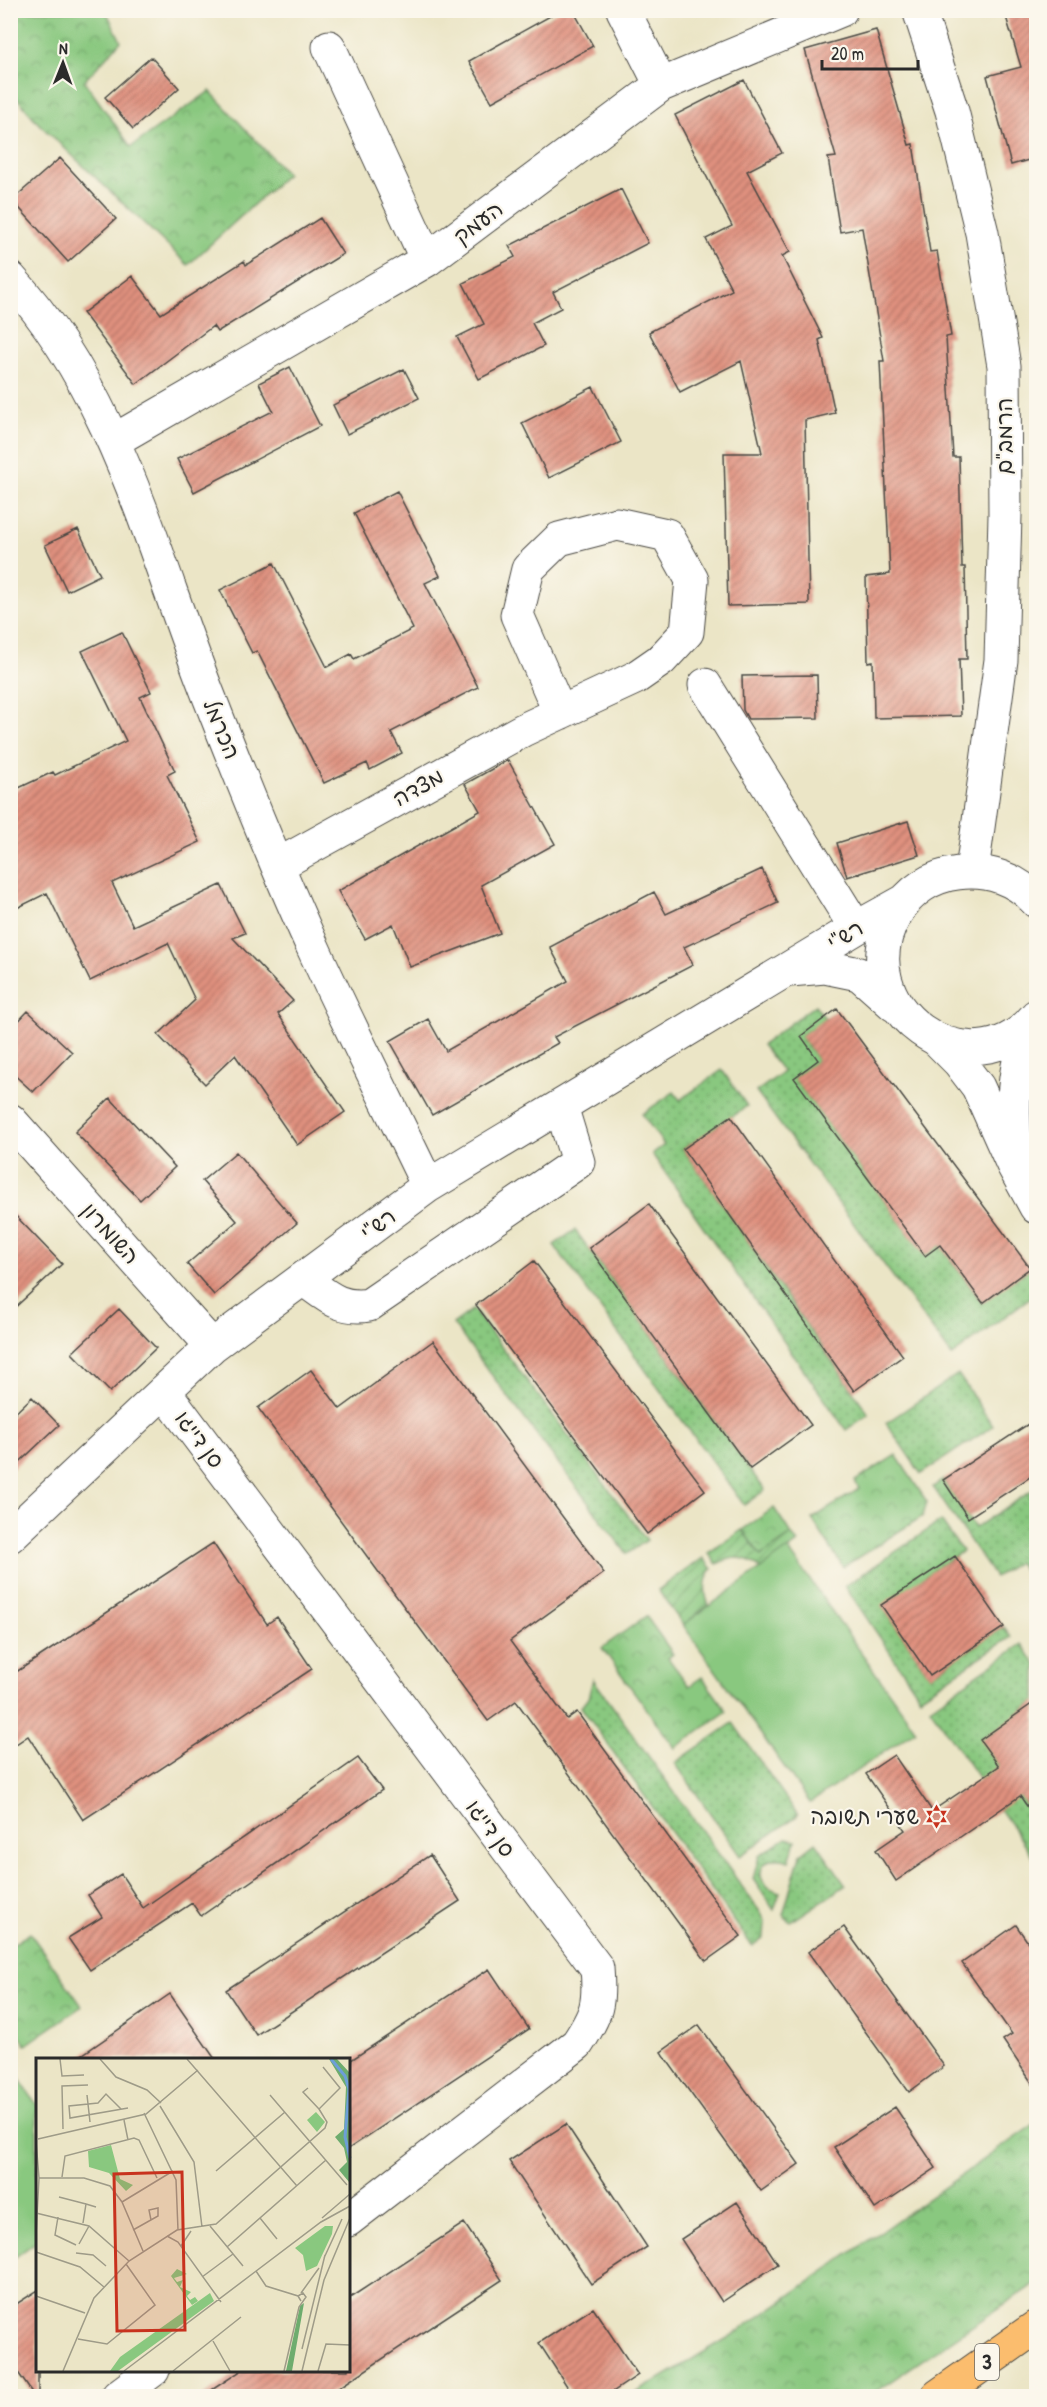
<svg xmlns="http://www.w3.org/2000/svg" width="1047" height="2407" viewBox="0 0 1047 2407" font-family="'Patrick Hand','Playpen Sans Hebrew',sans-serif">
	<defs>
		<pattern id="grass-dots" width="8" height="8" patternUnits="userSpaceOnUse" patternTransform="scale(1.5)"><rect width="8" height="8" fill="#89c87f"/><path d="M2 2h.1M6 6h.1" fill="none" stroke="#70a368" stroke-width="1.8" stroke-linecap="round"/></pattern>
		<pattern id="park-crowns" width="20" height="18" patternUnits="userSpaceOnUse" patternTransform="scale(1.5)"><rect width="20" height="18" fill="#89c87f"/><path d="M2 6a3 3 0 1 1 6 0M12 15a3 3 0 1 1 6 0" fill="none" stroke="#70a368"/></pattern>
		<pattern id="garden-furrows" width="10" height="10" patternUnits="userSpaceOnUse" patternTransform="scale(1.5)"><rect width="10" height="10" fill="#89c87f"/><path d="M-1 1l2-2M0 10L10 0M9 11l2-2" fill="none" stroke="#70a368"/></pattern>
		<pattern id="building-hatch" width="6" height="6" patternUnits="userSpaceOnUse" patternTransform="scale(1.5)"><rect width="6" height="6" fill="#df907e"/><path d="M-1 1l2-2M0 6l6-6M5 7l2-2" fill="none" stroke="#b57667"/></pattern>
	</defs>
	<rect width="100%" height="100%" fill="#fbf7ec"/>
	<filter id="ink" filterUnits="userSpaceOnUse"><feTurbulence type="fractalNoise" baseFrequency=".0167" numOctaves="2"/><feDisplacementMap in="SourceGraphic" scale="12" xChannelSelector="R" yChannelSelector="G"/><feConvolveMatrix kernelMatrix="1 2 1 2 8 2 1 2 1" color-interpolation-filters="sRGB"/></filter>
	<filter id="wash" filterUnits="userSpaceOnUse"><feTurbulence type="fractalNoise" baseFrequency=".008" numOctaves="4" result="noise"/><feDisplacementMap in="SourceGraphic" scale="24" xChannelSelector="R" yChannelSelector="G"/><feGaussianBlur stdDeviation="1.35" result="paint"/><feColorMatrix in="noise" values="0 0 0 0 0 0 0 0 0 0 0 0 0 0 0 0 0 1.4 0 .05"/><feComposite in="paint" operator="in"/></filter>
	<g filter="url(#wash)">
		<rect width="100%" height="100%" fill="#ebe5c6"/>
		<path fill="url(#grass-dots)" stroke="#5a7a55" stroke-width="1.5" d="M815,1005L825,1018L801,1036L818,1060L794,1078L925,1256L940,1245L982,1303L1030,1268L1036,1278V1293L952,1356L756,1092L783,1072L762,1045Z
			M722,1070L747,1106L683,1149L869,1414L846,1430L652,1154L664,1145L642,1114L674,1092L680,1100Z
			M575,1230L765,1490L744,1505L554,1245Z
			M473,1309L647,1540L627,1554L453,1324Z
			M958,1374L993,1426L921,1474L886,1423Z
			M943,1480L975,1528L1036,1488V1589L1018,1562L995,1577L933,1487Z
			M941,1521L962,1551L882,1606L930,1676L1004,1627L1011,1637L920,1697L845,1586Z
			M1022,1644L1036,1665V1701L981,1740L1030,1810L1036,1807V1861L930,1708Z
			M593,1679L761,1913L765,1922L764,1937L752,1946L581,1707L588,1698Z
			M733,1723L798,1815L740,1856L675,1763Z
			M786,1838L796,1840L789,1861C761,1850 747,1883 780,1892L774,1910L753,1879L759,1856Z
			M816,1842L846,1885L791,1922L783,1915L800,1855Z"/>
		<path fill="url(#park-crowns)" stroke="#5a7a55" stroke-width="1.5" d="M10,11H106L121,41L84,81L131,147L210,91L287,174L188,265L39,124L11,91Z
			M896,1455L927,1502L923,1516L843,1567L812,1519L859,1489L855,1481Z
			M774,1508L792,1535L761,1556L742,1530Z
			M646,1616L673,1654L668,1658L689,1686L702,1677L727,1711L675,1748L602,1648Z
			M30,1933L82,2006L26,2045L11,2023L10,1946Z
			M1036,2123V2283L869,2396H631L739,2331Z"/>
		<path fill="url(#garden-furrows)" stroke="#5a7a55" stroke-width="1.5" d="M742,1530L761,1556L792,1535L798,1543L760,1569C748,1555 732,1556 717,1564L708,1553Z
			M703,1558L712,1569C703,1580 704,1592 709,1605L683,1625L658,1590Z"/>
		<path fill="#89c87f" stroke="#5a7a55" stroke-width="1.5" d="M788,1549L916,1730L810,1803L683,1625Z
			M11,2067L37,2105V2241L11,2260Z"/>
		<g id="blocks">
			<path fill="url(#building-hatch)" d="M561,10H573L593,46L492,102L469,61Z
				M1004,10H1036V158L1011,165L987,76L1021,67Z
				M876,30L909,145L913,144L930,252L937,251L951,336L946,337L953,457H959L962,567H965L967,659H959L961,716L874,718L873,661L868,662L866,577L890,574L880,361H884L862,228L840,232L828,158L836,157L805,50Z
				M151,57L179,88L133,129L105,97Z
				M744,80L782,153L747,171L790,252L782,256L823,338L819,340L835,413L805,420L809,604L728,606L724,453H762L741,361L680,392L649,332L732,290L706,239L732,226L675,115Z
				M60,158L116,219L68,262L12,200Z
				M621,189L648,243L553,292L561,308L532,323L544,346L479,379L457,337L484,324L463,283L515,257L509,246Z
				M320,218L343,254L217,332L213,326L136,384L83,313L132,276L161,314L244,261L246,265Z
				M290,367L320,426L194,492L177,459L273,411L259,383Z
				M404,369L419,398L347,434L333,405Z
				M593,387L621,442L549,478L522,423Z
				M397,491L440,576L425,583L478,687L391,732L402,753L370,770L367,763L324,783L257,651L252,653L220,590L274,563L327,667L351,654L354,659L413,629L354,513Z
				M78,529L100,575L67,591L45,545Z
				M122,632L151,692L140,697L175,771L167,775L200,842L112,883L133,926L221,885L245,933L233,938L293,1001L278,1014L345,1112L297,1145L235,1055L205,1084L158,1035L195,1000L168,943L90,981L47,893L17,908L10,893V792L53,772L55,775L126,741L82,651Z
				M817,675L818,718L748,719L743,710L742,676Z
				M508,760L555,844L481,885L500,933L410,967L393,924L365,939L338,891L480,811L465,784Z
				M908,821L919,855L847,877L837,843Z
				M762,869L778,903L684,947L693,965L554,1037L558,1043L432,1115L390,1041L428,1019L446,1051L568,981L550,947L654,892L666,914Z
				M837,1009L1030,1268L983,1303L940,1245L925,1256L794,1078L818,1060L801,1036Z
				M28,1011L72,1052L33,1092L10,1071V1030Z
				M110,1098L175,1167L140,1200L75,1132Z
				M731,1116L903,1356L854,1391L683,1149Z
				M236,1152L297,1223L214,1295L187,1264L237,1221L202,1181Z
				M649,1204L811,1425L750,1469L589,1248Z
				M10,1210L62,1264L10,1312Z
				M534,1261L705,1490L647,1534L476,1305Z
				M119,1309L156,1348L110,1392L72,1353Z
				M433,1341L604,1573L510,1641L567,1719L577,1712L741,1936L706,1961L516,1701L488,1721L258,1408L311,1370L340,1409Z
				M32,1397L59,1425L10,1471V1418Z
				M1036,1419V1473L968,1518L943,1480Z
				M213,1543L267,1624L277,1617L312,1669L83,1820L28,1736L10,1748V1676Z
				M955,1556L1004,1627L930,1676L881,1605Z
				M1036,1701V1819L1020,1796L896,1881L876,1850L905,1830L866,1774L894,1755L932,1811L999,1766L980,1740Z
				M358,1758L382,1790L201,1916L192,1903L90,1970L68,1938L102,1917L88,1895L121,1874L143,1908Z
				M430,1855L460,1901L256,2035L226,1990Z
				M1016,1925L1036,1954V2089L1003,2040L1012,2034L962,1963Z
				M844,1927L944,2066L909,2092L808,1952Z
				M489,1969L529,2029L348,2149V2062Z
				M170,1994L215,2059H76Z
				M699,2025L799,2164L761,2191L661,2052Z
				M895,2107L936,2168L875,2209L834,2147Z
				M566,2124L647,2247L591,2284L509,2161Z
				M737,2202L778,2264L722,2302L681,2239Z
				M464,2223L502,2280L325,2397H201L242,2370H348V2299Z
				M38,2290V2397H35L10,2361V2308Z
				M593,2308L638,2375L605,2397H574L539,2343Z"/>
		</g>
	</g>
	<g filter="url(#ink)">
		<use href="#blocks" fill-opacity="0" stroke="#484742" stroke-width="1.5"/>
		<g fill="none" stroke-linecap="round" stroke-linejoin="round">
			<defs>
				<path id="minor" d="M623,10L661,85
					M919,10L952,111L982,233L1004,366L1005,515L1001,660L972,871
					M329,47L427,260
					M10,278C116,393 152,551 208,694C242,781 277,869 316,954C352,1032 391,1109 428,1186
					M115,440L427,260L661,85L841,10
					M705,685L856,928
					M278,865L523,730L635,678L661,660L687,632L692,580L667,535L617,524L559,539L528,569L517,615L560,713
					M1036,901C1017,879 988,869 958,873C932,876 909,891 896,914C841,1005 971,1098 1036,1016
					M790,970L825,967L859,974L894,1005
					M937,1040L959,1062L978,1087L1013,1165L1036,1207
					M10,1120L212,1346
					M1017,1154C1010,1111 1014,1066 1030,1024
					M303,1279C326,1295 339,1310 369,1305L578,1162L561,1106
					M164,1391L597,1968C600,2004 597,2014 577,2044L348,2220
					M10,1536L212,1346L428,1186L856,928L903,902
					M118,2396L153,2370"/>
				<path id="highway" d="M938,2396L1036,2327"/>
			</defs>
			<use href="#minor" stroke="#484742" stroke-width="35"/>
			<use href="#highway" stroke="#484742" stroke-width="35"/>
			<use href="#minor" stroke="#fff" stroke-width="33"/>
			<use href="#highway" stroke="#fbbd6e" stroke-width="33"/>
		</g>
	</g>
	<defs>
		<symbol id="synagogue-bare" viewBox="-9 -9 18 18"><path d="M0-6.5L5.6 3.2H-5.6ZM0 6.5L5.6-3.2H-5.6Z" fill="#c8321e" stroke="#fbf7ec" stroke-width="2.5" paint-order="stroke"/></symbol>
	</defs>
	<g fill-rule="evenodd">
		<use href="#synagogue-bare" x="920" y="1800" width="33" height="33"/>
	</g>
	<g text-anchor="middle" stroke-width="4.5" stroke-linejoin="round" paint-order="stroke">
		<rect fill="#fbf7ec" stroke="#696865" stroke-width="1.5" x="975" y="2344" width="24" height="36" rx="4.5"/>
		<g font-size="21" font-weight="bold" fill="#2b2b2b">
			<text x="987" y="2369">3</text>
		</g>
		<g font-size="22" fill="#2b2b2b" stroke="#fbf7ec">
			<text transform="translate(478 222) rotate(-37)" y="8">העמק</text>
			<text transform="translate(1004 436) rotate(-90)" y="8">הרמב"ם</text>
			<text transform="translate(222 729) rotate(68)" y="8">הכרמל</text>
			<text transform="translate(418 787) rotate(-29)" y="8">מצדה</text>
			<text transform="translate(845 935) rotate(-31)" y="8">רש"י</text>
			<text transform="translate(378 1224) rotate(-37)" y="8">רש"י</text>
			<text transform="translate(111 1233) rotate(48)" y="8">השומרון</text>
			<text transform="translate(200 1439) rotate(53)" y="8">סן דייגו</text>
			<text transform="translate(491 1828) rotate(53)" y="8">סן דייגו</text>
		</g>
		<g font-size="22" fill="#2b2b2b" stroke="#fbf7ec" text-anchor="end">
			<text x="919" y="1824">שערי תשובה</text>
		</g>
	</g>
	<g transform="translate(36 2058)">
		<rect width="314" height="314" fill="#ebe5c6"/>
		<path d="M280,54L289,64L281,74L271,62ZM289,168H297L296,176L281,208L270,213L267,197L259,190ZM141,211L151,216L138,220L141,224L147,222L144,229L155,234L151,238L154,242L159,239L162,243L156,247L135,218Z" fill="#89c87f"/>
		<path d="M293,1H301L313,14V124L303,112L311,104L308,90L299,79L308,71L310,29ZM268,245L256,313H250L264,248Z" fill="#6eac6e"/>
		<path d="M75,87L84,121L97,127L90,133L73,115L53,109L52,93ZM174,235L178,243L82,313H74L84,299Z" fill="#89c87f"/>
		<path fill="none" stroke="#6d9ed7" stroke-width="3" d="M295,1L309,18L313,31L309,79L314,100"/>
		<path fill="none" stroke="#9e9b88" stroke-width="1.5" d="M24,1L26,18L48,17M64,1L80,19L111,32L125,45M151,1L261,128M272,30L267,34L283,51M51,37L54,64M234,37L311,127M124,48L158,104L166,169M85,51L70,36L62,45L33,48L34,60L92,50M108,55L140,122L142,172M88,62L92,82M27,71L26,28L52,27M2,81L110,56L162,12M180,113L249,54M26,119L29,98L98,80L103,82L121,120M3,120H48L74,128L86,144L107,193M23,139L50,146M86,144L137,113M0,155L53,168L93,203M22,159L19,177L40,187M224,160L241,181M286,160L314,136M47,165L50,146L60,149M174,168L207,208M97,172L122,158V150L113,152L115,162M0,177L3,120L0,83M131,178L142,184L185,244M43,186L53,168M145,188L155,173M191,189L290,102M0,194L44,209L68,229M40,195L57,197L70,208M288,200L306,161M220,213L230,228L262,238L265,243M166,219L197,196M265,235L283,210M0,238L49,255M42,281L71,286L119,247L90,206M177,283L194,313M266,291L289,197M27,313L58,240L93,203L141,172L180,166L289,70L291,64L283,51L304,30L287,9M88,313L285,164L314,148M137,313L205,259M248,313L263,249L270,239L267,235L262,238M266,313L288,222L314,160M282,313L290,286L314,287"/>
		<path fill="#c8321e" fill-opacity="0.15" stroke="#c8321e" stroke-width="3" d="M146,114L149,272L81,273L78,116Z"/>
		<rect width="314" height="314" fill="none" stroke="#2b2b2b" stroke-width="3"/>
	</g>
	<rect width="1047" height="2407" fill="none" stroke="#fbf7ec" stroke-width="36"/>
	<g transform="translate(63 63) rotate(1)" stroke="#fbf7ec" stroke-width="4.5" paint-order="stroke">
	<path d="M0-4.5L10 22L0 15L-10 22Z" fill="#2b2b2b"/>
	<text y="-9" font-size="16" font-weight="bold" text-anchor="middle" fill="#2b2b2b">N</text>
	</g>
	<path d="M822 60v9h96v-9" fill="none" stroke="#2b2b2b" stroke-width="3"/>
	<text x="831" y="60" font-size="18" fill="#2b2b2b" stroke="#fbf7ec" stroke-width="4.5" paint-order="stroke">20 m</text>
</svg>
